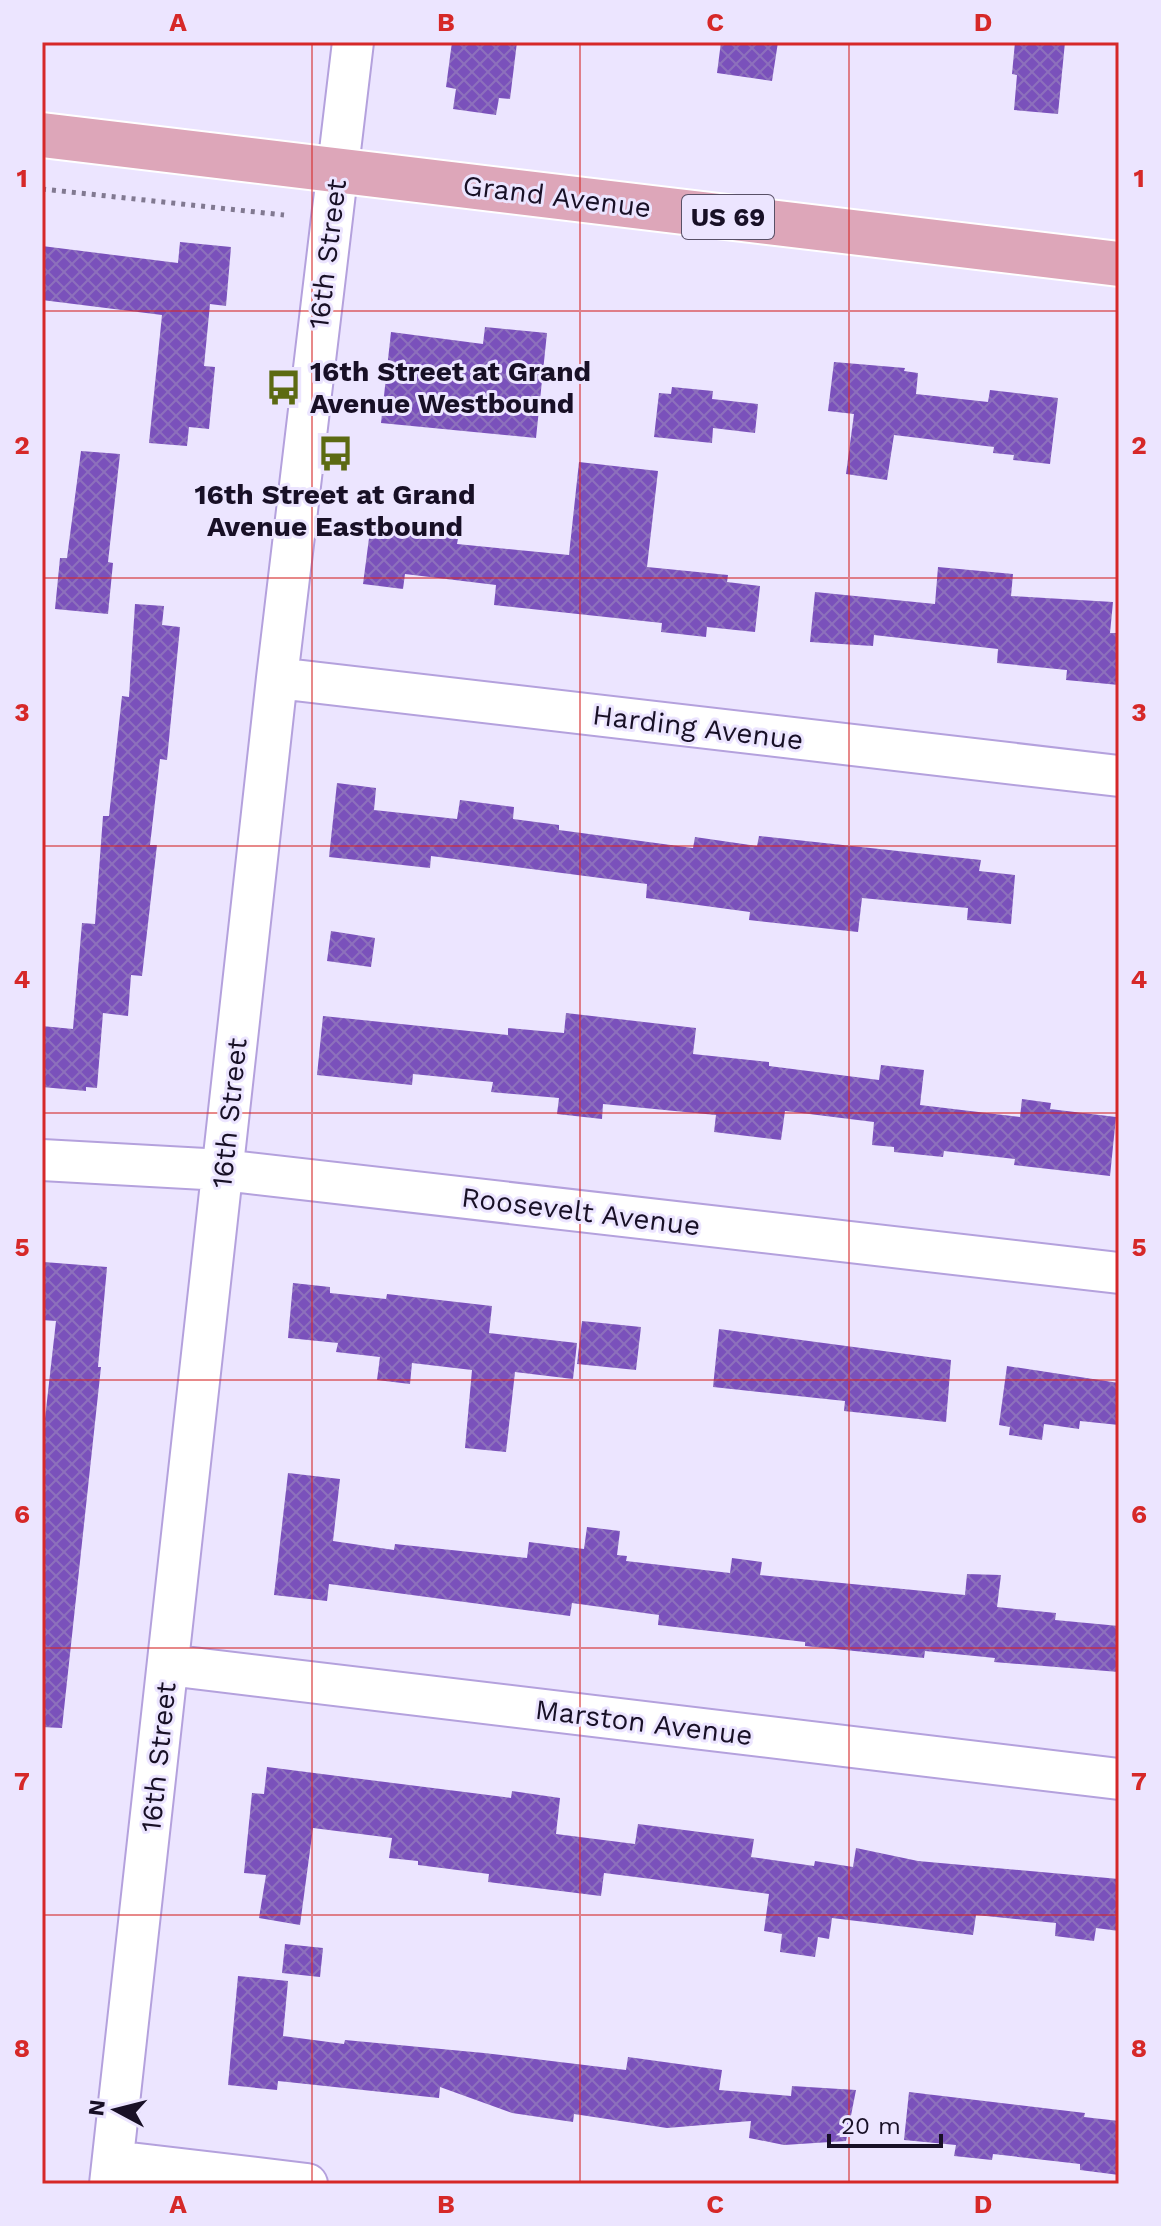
<svg xmlns="http://www.w3.org/2000/svg" width="1161" height="2226" viewBox="0 0 1161 2226" font-family="'Work Sans',sans-serif">
	<defs>
		<pattern id="building-cross-hatch" width="8" height="8" patternUnits="userSpaceOnUse" patternTransform="scale(2)"><rect width="8" height="8" fill="#7a51bb"/><path d="M0 0l8 8M0 8l8-8" fill="none" stroke="#8d70bc"/></pattern>
	</defs>
	<rect width="100%" height="100%" fill="#ece5ff"/>
	<path fill="url(#building-cross-hatch)" d="M452,42H517L510,99L499,98L496,115L453,109L456,89L446,87Z
		M721,42H778L772,81L717,73Z
		M1015,42H1065L1058,114L1014,110L1017,75L1012,74Z
		M180,242L231,247L226,306L210,304L204,366L215,367L209,429L189,427L187,446L149,443L162,315L42,300V246L178,263Z
		M485,327L547,333L536,438L381,423L391,332L483,344Z
		M834,362L905,368L904,371L918,373L916,394L988,402L990,390L1058,398L1050,464L1013,460L1014,455L993,453L994,447L894,435L887,480L846,474L854,414L828,411Z
		M672,387L713,391L712,399L758,404L755,433L713,428L712,443L654,437L659,393L671,394Z
		M81,451L120,454L108,562L113,563L108,614L55,609L60,558H67Z
		M579,462L658,471L647,567L728,575L727,582L760,586L755,632L707,627L706,637L661,632L662,623L494,605L496,585L405,574L403,589L363,584L371,523L459,533L457,544L569,555Z
		M938,567L1013,574L1011,596L1113,602L1110,633H1119V685L1066,680L1067,670L997,663L998,649L874,635L873,646L810,642L815,592L935,604Z
		M135,604L164,606L162,625L180,627L167,760L160,759L150,845H157L142,976L131,975L128,1016L103,1013L97,1088L86,1087V1091L42,1087V1026L73,1029L82,923L95,924L103,816H109L122,696L129,697Z
		M337,783L376,788L374,810L457,819L460,800L514,807L513,819L559,825V830L693,848L695,837L757,846L759,836L981,860L979,871L1015,875L1011,924L967,920L968,908L862,898L858,932L749,920L750,912L646,898L647,884L431,856L430,868L329,857Z
		M331,931L375,938L371,967L327,961Z
		M566,1013L696,1028L693,1054L769,1062V1066L879,1080L881,1065L924,1070L920,1105L1020,1117L1022,1099L1051,1103L1050,1109L1116,1117L1110,1176L1014,1165L1015,1159L944,1151L943,1157L894,1152V1147L872,1145L874,1122L785,1111L781,1140L714,1132L716,1115L603,1104L602,1119L557,1114L559,1098L491,1092L493,1082L413,1074L412,1085L317,1075L323,1016L508,1035V1028L564,1033Z
		M44,1262L107,1267L98,1367H101L62,1728L42,1727V1445L56,1321L42,1320Z
		M293,1283L330,1287V1293L386,1299L387,1294L492,1306L489,1333L577,1343L573,1379L515,1372L506,1452L465,1448L472,1370L412,1363L410,1384L377,1380L380,1357L336,1352L338,1343L288,1338Z
		M582,1321L641,1327L636,1370L577,1364Z
		M719,1329L951,1360L946,1422L844,1411L845,1401L713,1387Z
		M1007,1366L1119,1383V1425L1080,1421L1079,1429L1044,1424L1042,1440L1009,1435L1010,1427L999,1425Z
		M288,1473L340,1479L333,1541L394,1550L395,1544L527,1558L529,1542L584,1549L587,1527L620,1531L617,1555L627,1556L626,1561L730,1573L732,1558L762,1562L760,1575L965,1595L967,1574L1001,1575L997,1607L1056,1613L1055,1620L1119,1626V1672L994,1662L995,1658L925,1651L924,1658L805,1646V1642L658,1625L659,1615L572,1603L570,1616L329,1584L327,1601L274,1595Z
		M267,1767L511,1798L512,1791L560,1798L556,1834L635,1844L638,1824L754,1839L751,1857L814,1866L815,1861L853,1867L856,1848L918,1861L1119,1879V1931L1096,1928L1094,1941L1055,1936L1056,1923L976,1915L973,1935L832,1918L829,1939L818,1937L815,1957L780,1952L782,1934L764,1931L769,1894L604,1873L601,1896L488,1882L489,1874L418,1865V1861L389,1858L392,1838L313,1828L300,1925L259,1918L266,1875L244,1873L252,1793L264,1794Z
		M285,1944L323,1948L320,1977L282,1973Z
		M238,1976L288,1981L283,2036L344,2044L345,2040L484,2053L626,2070L628,2057L722,2070L719,2090L791,2096L792,2086L856,2090L846,2141L784,2145L749,2138L751,2121L667,2128L574,2114L573,2122L512,2113L440,2087L439,2098L278,2081L277,2090L228,2085Z
		M909,2092L1085,2113L1084,2117L1119,2121V2175L1080,2170V2164L993,2154L992,2160L954,2156L956,2145L904,2140Z"/>
	<g fill="none" stroke-linecap="round" stroke-linejoin="round">
		<defs>
			<path id="street" d="M277,678L1119,776
				M42,1160L223,1170L1119,1273
				M168,1665L1119,1779
				M113,2161L307,2184
				M110,2184L277,678L353,42"/>
			<path id="primary" d="M42,135L1119,264"/>
		</defs>
		<use href="#street" stroke="#b4a1dd" stroke-width="44"/>
		<use href="#primary" stroke="#fff" stroke-width="48"/>
		<path stroke="#817991" stroke-width="5" stroke-dasharray="4 6" stroke-linecap="butt" d="M42,189L284,215"/>
		<use href="#street" stroke="#fff" stroke-width="40"/>
		<use href="#primary" stroke="#dda6b9" stroke-width="44"/>
	</g>
	<path fill="none" stroke="#d62828" stroke-width="2" stroke-opacity="0.55" d="M312,42V2184M580,42V2184M849,42V2184M42,311H1119M42,578H1119M42,846H1119M42,1113H1119M42,1380H1119M42,1648H1119M42,1915H1119"/>
	<defs>
		<symbol id="bus-bare" viewBox="-9 -9 18 18"><path d="M-5-6H5V4H4V6H2V4H-2V6H-4V4H-5ZM-3.5-4V0h7V-4ZM-3.5 1.2v1.5H-2V1.2ZM2 1.2v1.5H3.5V1.2Z" fill="#5c6a12" stroke="#ece5ff" stroke-width="2.5" paint-order="stroke"/></symbol>
	</defs>
	<g fill-rule="evenodd">
		<use href="#bus-bare" x="258" y="362" width="51" height="51"/>
		<use href="#bus-bare" x="310" y="428" width="51" height="51"/>
	</g>
	<g text-anchor="middle" stroke-width="6" stroke-linejoin="round" paint-order="stroke">
		<rect fill="#ece5ff" stroke="#585067" stroke-width="2" x="682" y="195" width="92" height="44" rx="6"/>
		<g font-size="26" font-weight="bold" fill="#181026">
			<text x="728" y="226">US 69</text>
		</g>
		<g font-size="28" fill="#181026" stroke="#ece5ff">
			<text transform="translate(557 196) rotate(7)" y="10">Grand Avenue</text>
			<text transform="translate(327 254) rotate(-83)" y="10">16th Street</text>
			<text transform="translate(698 727) rotate(7)" y="10">Harding Avenue</text>
			<text transform="translate(229 1113) rotate(-84)" y="10">16th Street</text>
			<text transform="translate(581 1211) rotate(7)" y="10">Roosevelt Avenue</text>
			<text transform="translate(644 1722) rotate(7)" y="10">Marston Avenue</text>
			<text transform="translate(158 1757) rotate(-84)" y="10">16th Street</text>
		</g>
		<g font-size="28" font-weight="bold" fill="#181026" stroke="#ece5ff" text-anchor="start">
			<text x="310" y="381">16th Street at Grand<tspan x="310" dy="32">Avenue Westbound</tspan></text>
			<text x="335" y="504" text-anchor="middle">16th Street at Grand<tspan x="335" dy="32">Avenue Eastbound</tspan></text>
		</g>
	</g>
	<rect width="1161" height="2226" fill="none" stroke="#ece5ff" stroke-width="88"/>
	<g transform="translate(116 2110) rotate(277)" stroke="#ece5ff" stroke-width="6" paint-order="stroke">
	<path d="M0-6L14 30L0 20L-14 30Z" fill="#181026"/>
	<text y="-12" font-size="22" font-weight="bold" text-anchor="middle" fill="#181026">N</text>
	</g>
	<path d="M829 2134v12h112v-12" fill="none" stroke="#181026" stroke-width="4"/>
	<text x="841" y="2134" font-size="24" fill="#181026" stroke="#ece5ff" stroke-width="6" paint-order="stroke">20 m</text>
	<rect x="44" y="44" width="1073" height="2138" fill="none" stroke="#d62828" stroke-width="3"/>
	<g font-size="26" text-anchor="middle" font-weight="bold" fill="#d62828">
		<text x="178" y="31">A</text>
		<text x="446" y="31">B</text>
		<text x="715" y="31">C</text>
		<text x="983" y="31">D</text>
		<text x="22" y="187">1</text>
		<text x="1139" y="187">1</text>
		<text x="22" y="454">2</text>
		<text x="1139" y="454">2</text>
		<text x="22" y="721">3</text>
		<text x="1139" y="721">3</text>
		<text x="22" y="988">4</text>
		<text x="1139" y="988">4</text>
		<text x="22" y="1256">5</text>
		<text x="1139" y="1256">5</text>
		<text x="22" y="1523">6</text>
		<text x="1139" y="1523">6</text>
		<text x="22" y="1790">7</text>
		<text x="1139" y="1790">7</text>
		<text x="22" y="2057">8</text>
		<text x="1139" y="2057">8</text>
		<text x="178" y="2213">A</text>
		<text x="446" y="2213">B</text>
		<text x="715" y="2213">C</text>
		<text x="983" y="2213">D</text>
	</g>
</svg>
